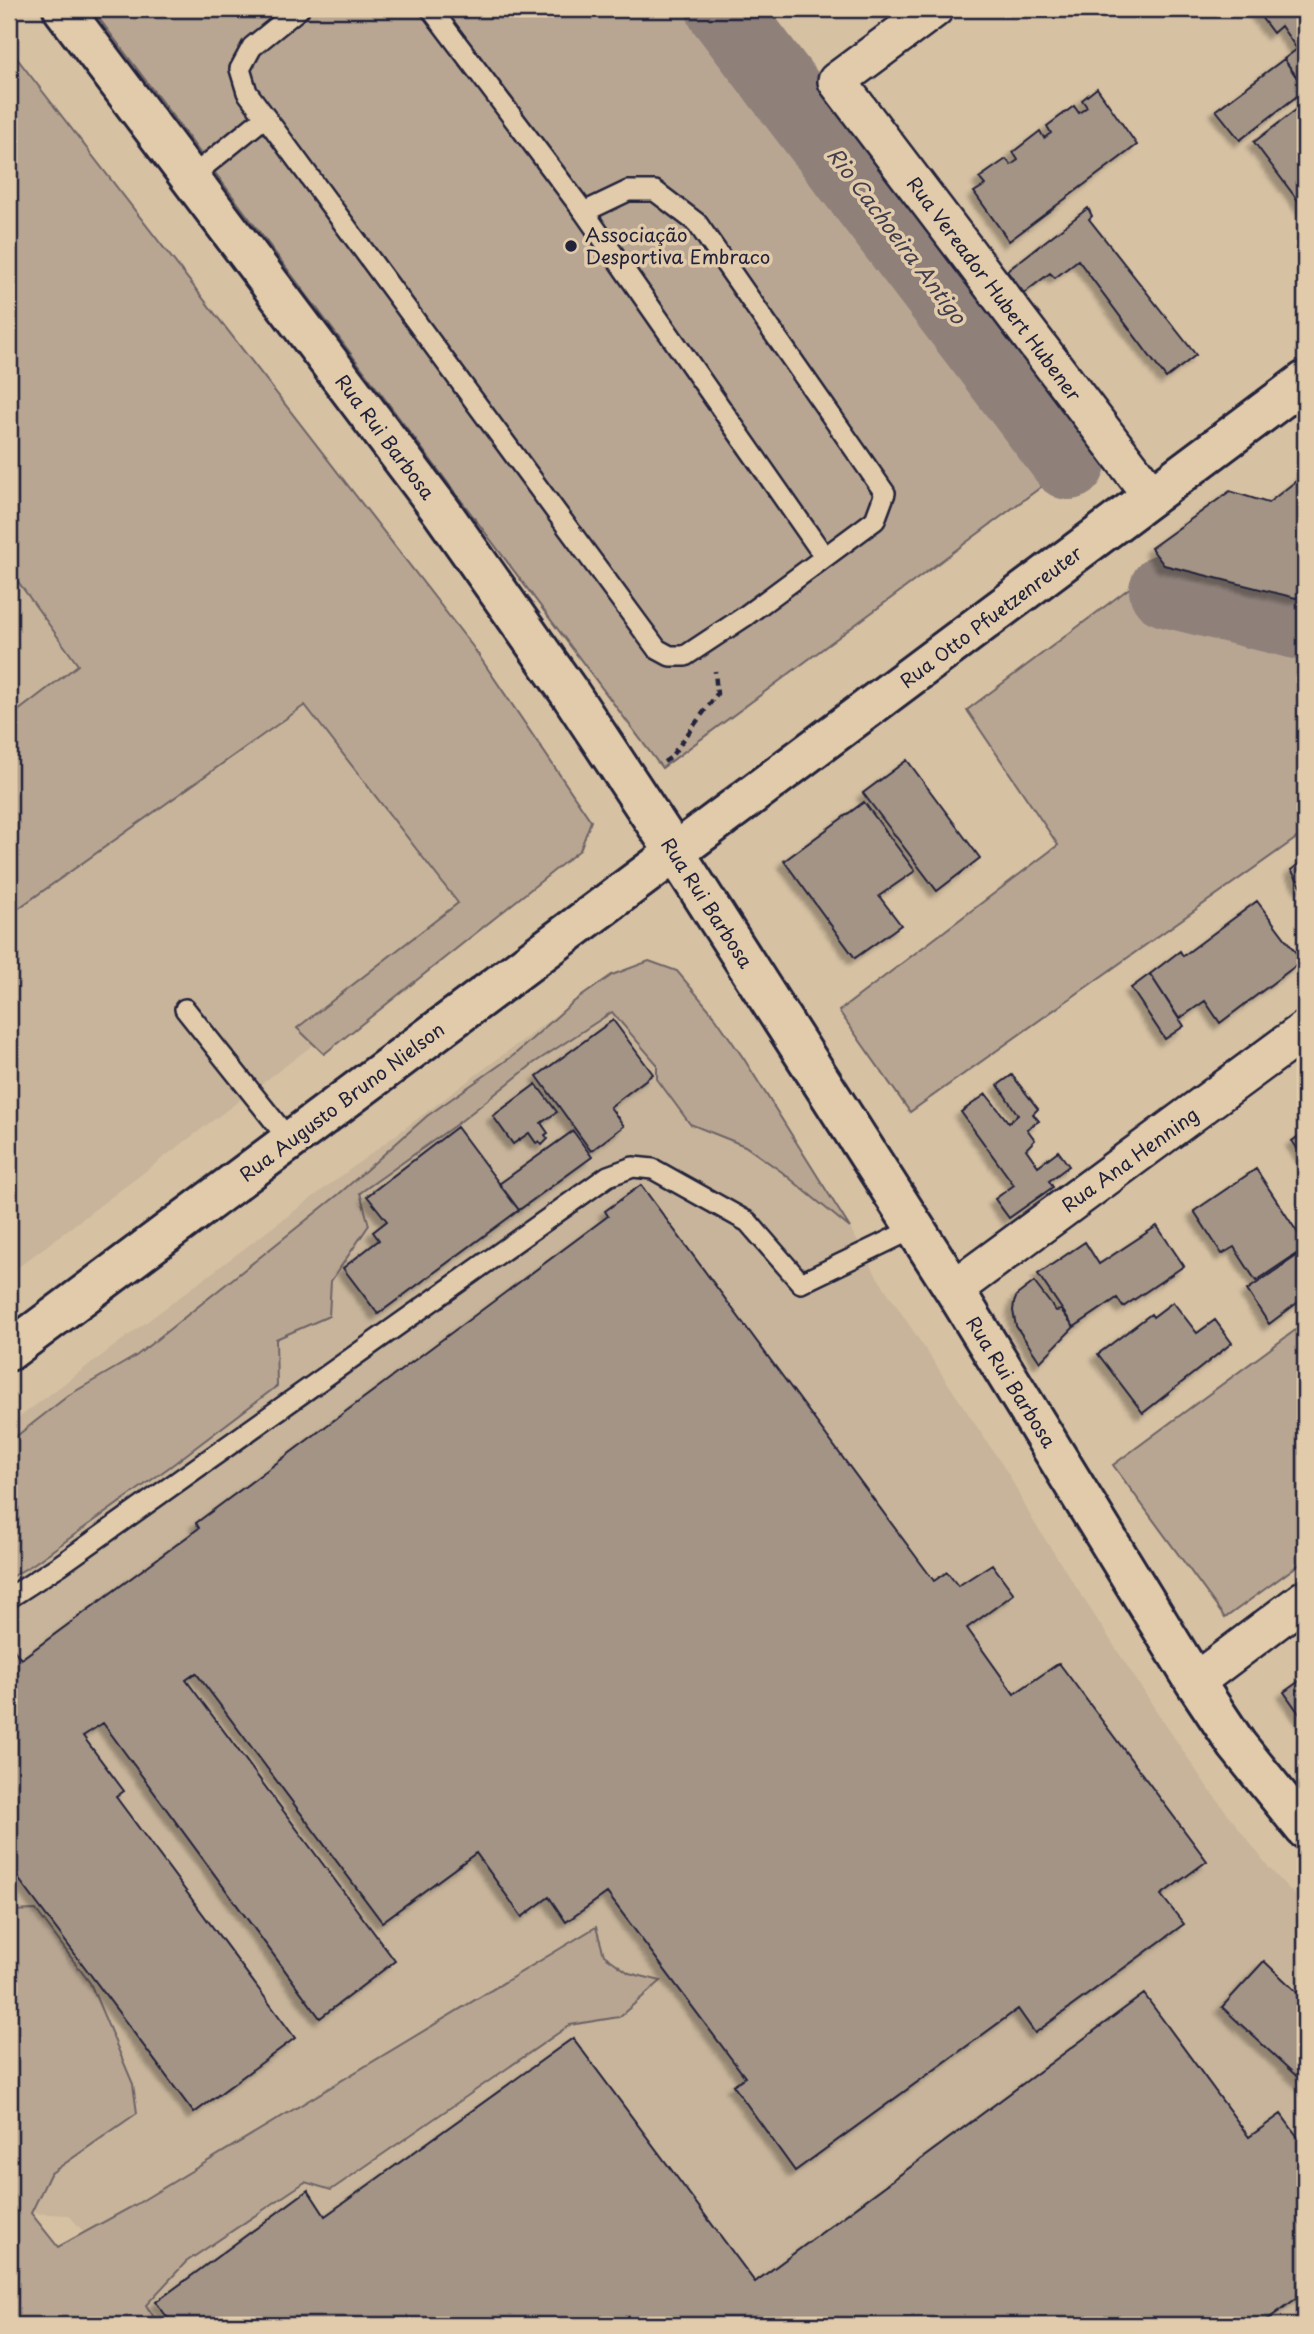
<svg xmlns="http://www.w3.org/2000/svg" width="1314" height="2334" viewBox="0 0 1314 2334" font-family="'Playpen Sans',sans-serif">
	<defs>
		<filter id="shadow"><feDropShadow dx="-6" dy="6" stdDeviation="2" flood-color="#0004"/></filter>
	</defs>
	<rect width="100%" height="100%" fill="#d6c1a3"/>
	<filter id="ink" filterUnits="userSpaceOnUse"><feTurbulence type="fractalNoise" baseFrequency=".0143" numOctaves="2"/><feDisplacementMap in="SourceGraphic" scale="14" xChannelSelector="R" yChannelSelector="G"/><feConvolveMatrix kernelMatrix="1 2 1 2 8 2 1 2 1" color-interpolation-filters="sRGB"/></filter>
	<g filter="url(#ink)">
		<path fill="#c7b49a" d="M9,49L568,853L9,1274Z
			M649,961L677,971L713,1014L744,1059L850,1228L878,1278L1009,1475L1032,1519L1159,1715L1208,1788L1270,1869L1305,1906V2325H159L146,2306L69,2215L31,2213L9,2223V1425L572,1003L612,975Z"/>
		<path fill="#b8a692" stroke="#6d6466" stroke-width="2" d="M92,9H697L1045,484L662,768Z
			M9,48L473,647L591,821L580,850L324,1054L297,1028L458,903L305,705L9,915V718L78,665L9,569V528L15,523L9,515Z
			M1160,565L1305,603V832L910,1112L839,1011L1058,845L967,710Z
			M649,961L677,971L713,1014L744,1059L850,1228L782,1172L745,1146L690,1124L657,1079V1064L612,1012L534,1063L461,1121L360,1193L369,1225L331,1281L329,1316L276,1339L277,1386L171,1466L32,1565L9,1578V1442L69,1395L136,1356L339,1194L427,1116L514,1055L572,1003L612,975Z
			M1305,1323V1560L1225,1618L1113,1465Z
			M36,1910L90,1983L133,2084L137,2113L50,2174L31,2213L58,2247L135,2205L596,1927L604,1955L629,1973L661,1981L619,2017L570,2025L331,2190L305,2182L186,2262L146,2305L159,2325H9V1911Z"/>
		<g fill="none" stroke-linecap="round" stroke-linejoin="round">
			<path stroke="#8f817a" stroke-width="74" d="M723,9L1069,463
				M1166,590L1305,624"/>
		</g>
		<path fill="#a49486" stroke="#22223b" stroke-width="2" filter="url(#shadow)" d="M1255,9H1305V43L1297,49L1281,26L1273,33Z
			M1305,43V88L1284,59Z
			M1284,59L1305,90L1240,140L1216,110Z
			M1097,88L1137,145L1009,241L974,192L985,185L979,178L1006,159L1011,165L1018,160L1013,152L1040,131L1044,138L1051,133L1047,126L1074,106L1079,113L1087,107L1082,100Z
			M1305,103V210L1254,142Z
			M1088,208L1092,216L1089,219L1196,355L1166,378L1078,260L1055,278L1050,273L1024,293L1007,271Z
			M1305,474V596L1303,593L1296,598L1164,565L1151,548L1230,491L1268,503Z
			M907,760L980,858L937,891L863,793Z
			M864,802L915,871L879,896L901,925L855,958L784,861Z
			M1305,859V884L1302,887L1291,870Z
			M1257,901L1302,961L1220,1023L1205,1001L1179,1019L1150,974L1180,951L1183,956Z
			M1150,974L1184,1026L1165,1039L1131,988Z
			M613,1020L653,1074L610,1107L624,1126L591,1151L537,1076Z
			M1012,1075L1038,1109L1033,1114L1039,1121L1027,1129L1035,1140L1026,1149L1038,1166L1058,1151L1069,1166L1049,1181L1053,1187L1009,1218L995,1199L1014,1185L961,1112L986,1094L1009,1123L1018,1115L998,1085Z
			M536,1084L557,1112L541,1123L548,1133L545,1135L548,1139L542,1145L539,1141L536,1143L529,1133L513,1144L493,1116Z
			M457,1127L519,1210L378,1314L343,1268L379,1240L373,1232L387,1221L367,1196Z
			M573,1131L592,1157L519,1210L499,1184Z
			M1305,1131V1159L1292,1141Z
			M1256,1169L1305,1244V1248L1256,1281L1234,1247L1222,1254L1194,1211Z
			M641,1185L934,1581L947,1572L958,1586L992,1564L1014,1594L967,1628L1014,1694L1059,1663L1207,1861L1161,1895L1184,1924L1035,2033L1018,2009L795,2171L733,2085L745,2077L607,1893L566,1922L549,1897L522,1917L476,1853L382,1922L196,1673L186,1680L395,1961L320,2018L103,1723L83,1736L124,1791L116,1797L295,2038L194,2113L15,1874L9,1878V1643L21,1659L199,1528L196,1523L608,1216L605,1211Z
			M1157,1226L1184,1266L1123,1307L1117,1298L1074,1327L1038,1274L1085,1242L1099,1264Z
			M1298,1255L1305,1265V1297L1269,1324L1247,1290Z
			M1034,1282L1056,1311L1061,1310L1074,1327L1040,1362L1016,1326L1013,1311L1014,1303L1017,1295Z
			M1173,1302L1197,1333L1215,1320L1232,1343L1143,1413L1098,1354L1151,1314L1153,1317Z
			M1305,1677V1722L1284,1692Z
			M1264,1961L1305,2000V2084L1222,2007Z
			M1144,1994L1249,2137L1281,2114L1305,2147V2292L1260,2325H173L156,2302L308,2190L325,2216L573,2038L755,2282Z"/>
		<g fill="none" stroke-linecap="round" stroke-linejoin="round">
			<defs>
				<path id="lane" d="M299,9L252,47L240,69L247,92L657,649L670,656H685L744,617L875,520L885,493L697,223L655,191H628L584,212
					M431,9L584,212L824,556
					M190,178L265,117
					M185,1009L290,1141
					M9,1598L60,1565L608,1176L633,1167L653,1169L748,1222L801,1283L915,1228"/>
				<path id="street" d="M934,9L837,81L1152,496
					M954,1289L1305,1030
					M1195,1682L1305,1599"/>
				<path id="secondary" d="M63,9L442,512L571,695L676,854L954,1289L1195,1682L1237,1745L1305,1829
					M9,1351L1305,381"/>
			</defs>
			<use href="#lane" stroke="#22223b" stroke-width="24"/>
			<use href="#street" stroke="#22223b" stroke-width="42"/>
			<use href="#secondary" stroke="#22223b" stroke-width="44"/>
			<path stroke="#22223b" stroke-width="4.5" stroke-dasharray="7 5" stroke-linecap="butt" d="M664,762L670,758L717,694L715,671"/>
			<use href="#lane" stroke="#e1cbaa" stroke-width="19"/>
			<use href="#street" stroke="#e1cbaa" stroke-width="37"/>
			<use href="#secondary" stroke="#e1cbaa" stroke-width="38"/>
		</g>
	</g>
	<circle fill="#22223b" stroke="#e1cbaa" stroke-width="2.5" cx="571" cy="246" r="7"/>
	<g text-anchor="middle" stroke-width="7" stroke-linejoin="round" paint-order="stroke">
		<g font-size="19" fill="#22223b" stroke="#e1cbaa" text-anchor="start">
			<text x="585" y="242">Associação<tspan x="585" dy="22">Desportiva Embraco</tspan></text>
		</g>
		<g font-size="19" fill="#22223b" stroke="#e1cbaa">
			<text transform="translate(994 289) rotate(53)" y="7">Rua Vereador Hubert Hubener</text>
			<text transform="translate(385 437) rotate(53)" y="7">Rua Rui Barbosa</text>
			<text transform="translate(991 617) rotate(-37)" y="7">Rua Otto Pfuetzenreuter</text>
			<text transform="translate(707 903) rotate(57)" y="7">Rua Rui Barbosa</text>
			<text transform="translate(342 1102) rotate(-37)" y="7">Rua Augusto Bruno Nielson</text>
			<text transform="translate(1130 1160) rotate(-36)" y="7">Rua Ana Henning</text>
			<text transform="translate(1011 1382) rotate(58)" y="7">Rua Rui Barbosa</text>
		</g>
		<g font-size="21" font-style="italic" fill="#433e4e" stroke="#e1cbaa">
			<text transform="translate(896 236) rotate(53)" y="7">Rio Cachoeira Antigo</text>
		</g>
	</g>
	<rect width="1314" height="2334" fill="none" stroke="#e1cbaa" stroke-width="35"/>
	<rect x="18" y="18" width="1279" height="2299" fill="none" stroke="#22223b" stroke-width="2.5" filter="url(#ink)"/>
</svg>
